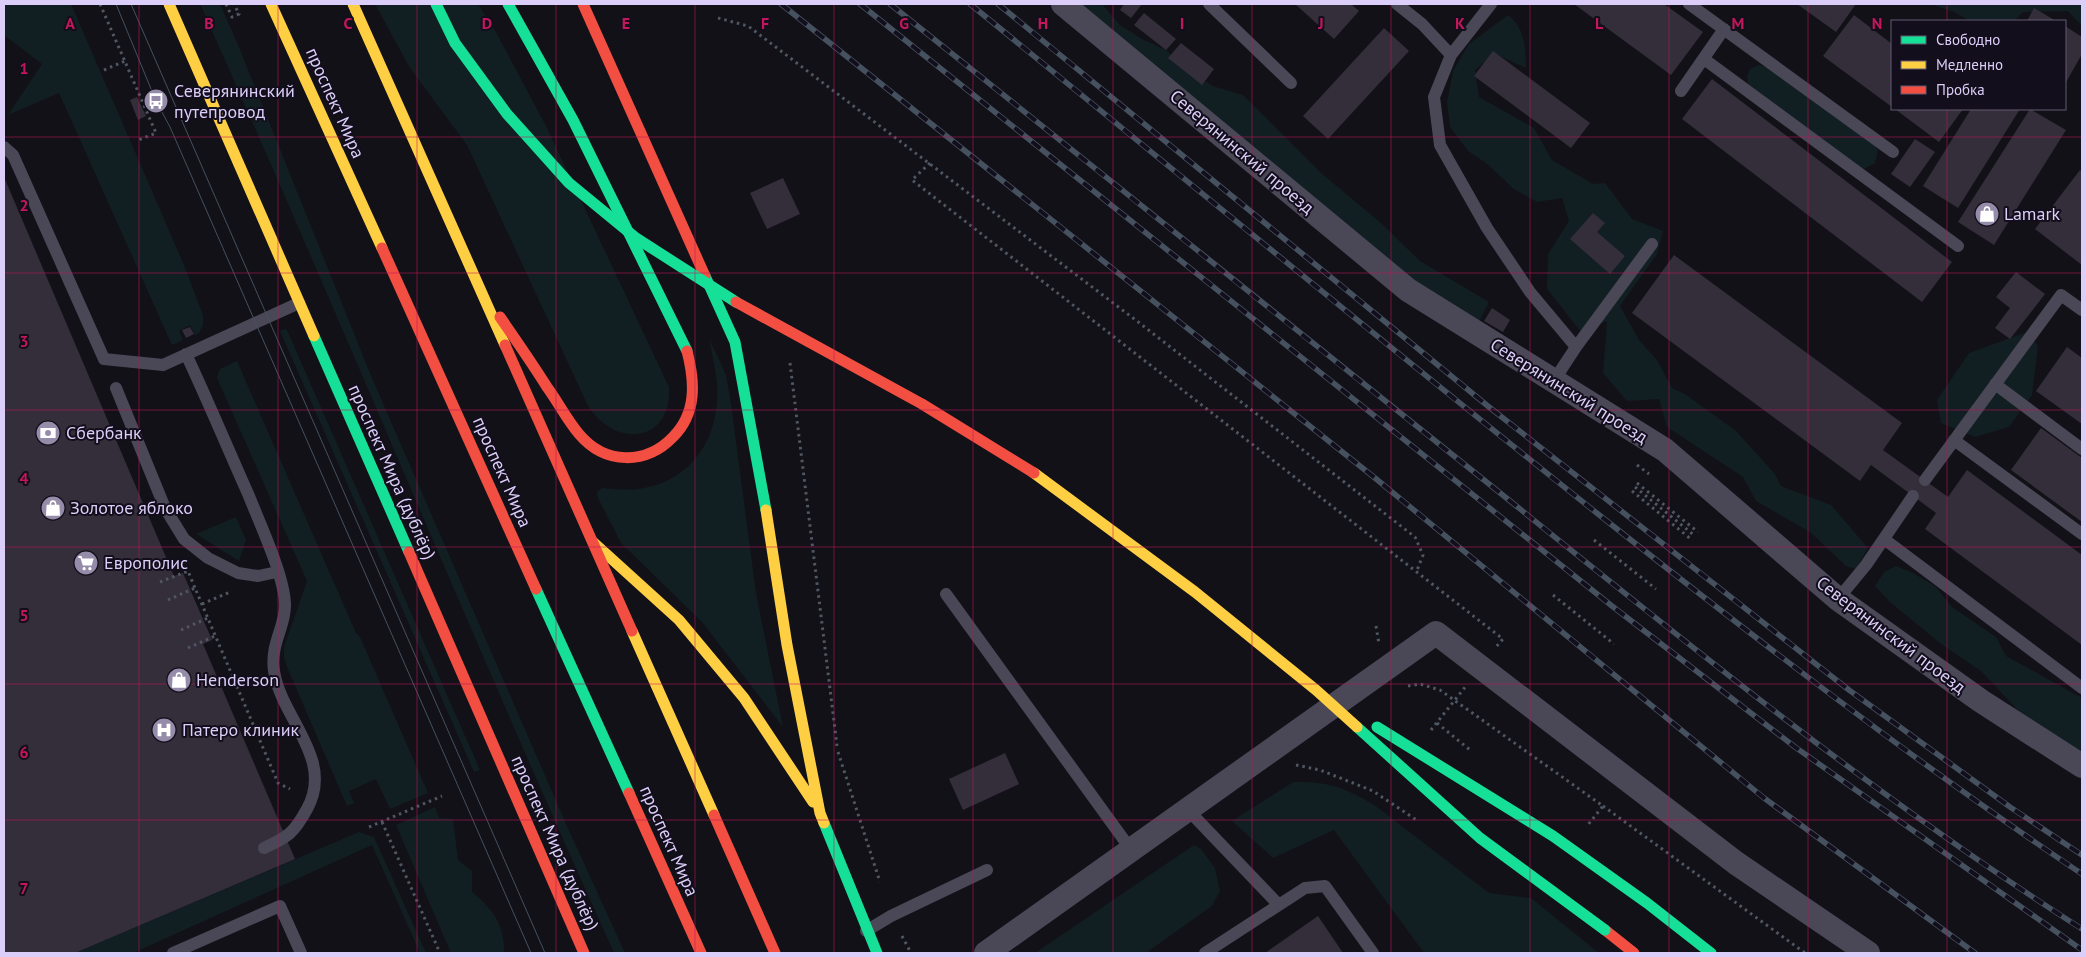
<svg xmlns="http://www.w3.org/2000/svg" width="2086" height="957" viewBox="0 0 2086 957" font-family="'PT Sans',sans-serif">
	<rect width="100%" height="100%" fill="#131118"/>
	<path fill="#111f22" d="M4,4H71L184,265L203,315V325L199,333L195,335L190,325L179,331L183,340L172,345L59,93L8,115L42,64L4,35Z
		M200,4H220L236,40L372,378L567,826L625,953H614C472,639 341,319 200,4Z
		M375,4H478L496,32L547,128L669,387C672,443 616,449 588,406L467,145L410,68Z
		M1077,4H1102L1120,25L1142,39L1166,50L1191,72L1213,86L1243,95L1320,172L1381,223L1420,261L1489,302L1479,322L1482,343Z
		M1930,4H2082V26L2068,11L2023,12L2014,21H1970L1954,12Z
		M1508,15C1525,28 1526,48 1526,68L1495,54L1475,70L1479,97L1534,128L1552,160L1593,184L1605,183L1632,219L1663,231L1657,254L1620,306L1639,340L1657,360L1672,388L1685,394L1736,431L1775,474L1781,486L1831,505L1868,548L1856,569L1846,566L1810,532L1756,501L1743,477L1667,427L1659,399L1627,401L1603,373L1607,321L1581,332L1547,289L1548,254L1569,221L1562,198L1537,202L1514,189L1486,163L1468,151L1450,127L1447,102L1453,71L1469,44Z
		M1759,65L1772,69L1871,141L1878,150L1875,163L1864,169L1853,165L1749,87L1747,77L1750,69Z
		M285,329L287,330L480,770L474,772L280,331Z
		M2027,332L2038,346L2032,395L2009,427L1975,437L1941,423L1937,400L1969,353Z
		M709,338L726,375L731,404L756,593L783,727L702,622L621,543L598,498L597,492L602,488C615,489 631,491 644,488C695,479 721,433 717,383C715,368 712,352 709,338Z
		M237,361L356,633L360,637L428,793L390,809L376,779L349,791L354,803L347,806L287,667L284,657V647L307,581L217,378L220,369Z
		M236,517L246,540L239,561L196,534Z
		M1896,566L1913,573L1935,586L1952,607L1996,637L2006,656L2082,698V753L2048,742L1981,671L1941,644L1890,602L1875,586L1884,572Z
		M1293,782C1328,781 1343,787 1373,804L1489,893L1531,898L1599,953H1424L1334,830L1273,858L1232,821Z
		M435,807L439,818L453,819L458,860L472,871V892C493,909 505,925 504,953H451L396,825Z
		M359,832L374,837L426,953H420L372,845L133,953H75Z
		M1194,845L1201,849L1215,868L1220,891L1212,906L1146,953H1035Z"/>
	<path fill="#332e3a" d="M1124,4H1142L1131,18L1120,10Z
		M1295,4H1351L1359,11L1334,39Z
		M1574,4H1664L1703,32L1671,75Z
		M1797,4H1856L1836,32Z
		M2034,8L2056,21H2027Z
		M1144,13L1176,39L1166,50L1134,25Z
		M1854,15L1892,44V107L1823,56Z
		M2065,26L2082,37V54L2065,84Z
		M1384,28L1409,51L1328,139L1303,116Z
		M1181,43L1214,69L1202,85L1168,58Z
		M1493,51L1590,123L1571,148L1474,76Z
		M1712,79L1952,262L1922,302L1682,119Z
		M137,97L146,116L138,120L130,100Z
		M1895,109H1963L1939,142Z
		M1971,109H2020L1958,208L1923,186Z
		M2030,109L2066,130L1994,245L1958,222Z
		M1915,139L1935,152L1910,187L1891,174Z
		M2080,170L2082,172V265L2035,229Z
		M4,177L174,576L183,573L212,640L203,644L295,859L75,953H4Z
		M783,178L800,214L767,229L750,193Z
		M1593,213L1605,223L1597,232L1625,256L1610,274L1570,239Z
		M1674,255L1902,423L1883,450L1948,497L1967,470L2082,555V645L1925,529L1936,513L1871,465L1860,481L1632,313Z
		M2016,272L2045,294L2010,339L1995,328L2010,308L1996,297Z
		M1492,308L1510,320L1503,332L1484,321Z
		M190,327L194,334L186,338L182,330Z
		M2067,347L2082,358V424L2036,391Z
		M2041,428L2082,458V522L2011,470Z
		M1005,753L1019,784L963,810L949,779Z
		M1318,916L1343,953H1265Z"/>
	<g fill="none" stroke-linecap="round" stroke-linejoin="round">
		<path stroke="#4f5763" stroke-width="3" stroke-dasharray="2.5 4" stroke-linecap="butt" d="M100,4L156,133L136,141
			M226,4L232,17L239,14L234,4
			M718,18L748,26L1133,318L1415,537L1423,555L1416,573
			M104,70L125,61
			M930,163L912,180L1503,639L1496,647
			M790,363L837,746
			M1637,465L1649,474
			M1637,483L1698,532
			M1635,487L1695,536
			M1632,491L1692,540
			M1594,540L1656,589
			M160,582L188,571L195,588
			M1553,595L1614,644
			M168,600L195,588L278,783L290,789
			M202,604L230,592
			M1376,626L1379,644
			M181,630L208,618
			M188,648L215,636
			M1408,686L1420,684L1440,690L1603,806L1587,826
			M1437,723L1470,750
			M1431,730L1466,686
			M838,752L880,882
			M1296,765L1320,770L1373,791L1418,821
			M1603,806L1805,953
			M382,822L440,953
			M369,827L442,796
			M902,936L911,953"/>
		<path stroke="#4a4757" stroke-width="12" d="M1209,4L1291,83
			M1397,4L1422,24L1451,55
			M1491,4L1451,55L1434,97L1440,145L1487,228L1530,292L1576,347L1553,382
			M1689,4L1893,152
			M1704,59L1958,246
			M1681,91L1724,29
			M4,147L13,155L104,359L163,365L299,303
			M1576,347L1652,244
			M186,354C208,401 228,449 249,496C260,524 284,575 285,604C286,626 270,643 274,671C281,718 335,759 307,809C294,833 288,837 264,848
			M1995,384L2082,449
			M116,388L165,508L184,539L208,558L238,573L258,576L277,572
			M1954,440L2082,534
			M1925,480L2061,295L2082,310
			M1884,539L2082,688
			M946,594L1132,851
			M1838,599L1866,565L1913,496
			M1189,811L1278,904
			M866,931L891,916L987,870
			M173,953L280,906L301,953
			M1205,953L1305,888L1325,886L1373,953"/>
		<path stroke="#4a4757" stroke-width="24" d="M1063,4L1408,290L1665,450L1838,599L1981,701L2082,766
			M986,953L1436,633L1736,863L1868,953"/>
		<path stroke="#16e098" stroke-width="11" d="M508,4L573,120L687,351
			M705,276L735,342L766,510
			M314,336L409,552
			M536,589L629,793
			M824,823L877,953"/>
		<path stroke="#ffcf43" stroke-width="11" d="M169,4L314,336
			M271,4L382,248
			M353,4L505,345
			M766,510L787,645L820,813L824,823
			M593,542L679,620L744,698L813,802
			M632,631L714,815"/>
		<path stroke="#f24e42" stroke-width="11" d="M583,4L705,276
			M382,248L536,589
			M500,317C516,340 532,363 547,387C558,402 567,420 579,434C605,465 646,465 673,437C697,413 695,382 687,351
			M505,345L632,631
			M409,552L584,953
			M629,793L701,953
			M714,815L775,953
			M1605,930L1634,953"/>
		<path stroke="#45515f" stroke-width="1" d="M116,4L156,101L170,127L531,953
			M131,4L545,953"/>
		<defs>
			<path id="rail" d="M781,4L1375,478L1764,798L1975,953
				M860,4L1612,606L1795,747L2082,950
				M890,4C1091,165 1292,327 1494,488C1685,642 1875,797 2082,929
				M970,4C1179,174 1387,346 1598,514C1756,639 1915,762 2082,874
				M998,4L1489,407L1849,690L2010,807L2082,855"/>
		</defs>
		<use href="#rail" stroke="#45515f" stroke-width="5.5"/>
		<use href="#rail" stroke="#120e1b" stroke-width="4" stroke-dasharray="11" stroke-linecap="butt"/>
		<path stroke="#16e098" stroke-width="11" d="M436,4L455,43L507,114L569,183L636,238L736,302
			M1357,727L1480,838L1605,930
			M1377,727L1553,836L1647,903L1711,953"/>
		<path stroke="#ffcf43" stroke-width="11" d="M1034,473L1195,592L1316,690L1357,727"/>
		<path stroke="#f24e42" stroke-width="11" d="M736,302L922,404L1034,473"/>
	</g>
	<path fill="none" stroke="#c2185b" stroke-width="1" stroke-opacity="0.55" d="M139,4V953M278,4V953M417,4V953M556,4V953M695,4V953M834,4V953M973,4V953M1113,4V953M1252,4V953M1391,4V953M1530,4V953M1669,4V953M1808,4V953M1947,4V21M1947,109V953M4,137H2082M4,273H2082M4,410H2082M4,547H2082M4,684H2082M4,820H2082"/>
	<defs>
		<symbol id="bus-disc" viewBox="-11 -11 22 22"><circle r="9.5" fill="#958caa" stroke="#120e1b"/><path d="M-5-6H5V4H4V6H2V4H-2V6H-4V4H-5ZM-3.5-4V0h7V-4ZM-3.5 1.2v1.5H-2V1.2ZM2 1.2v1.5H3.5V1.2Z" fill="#fff"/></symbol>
		<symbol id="shop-disc" viewBox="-11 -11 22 22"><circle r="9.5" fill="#958caa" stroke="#120e1b"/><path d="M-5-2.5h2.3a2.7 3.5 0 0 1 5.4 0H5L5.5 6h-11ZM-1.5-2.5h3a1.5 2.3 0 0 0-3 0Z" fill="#fff"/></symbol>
		<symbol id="bank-disc" viewBox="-11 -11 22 22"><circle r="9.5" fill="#958caa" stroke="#120e1b"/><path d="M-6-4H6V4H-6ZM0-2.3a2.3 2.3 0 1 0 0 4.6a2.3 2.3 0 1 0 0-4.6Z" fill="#fff"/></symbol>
		<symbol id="supermarket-disc" viewBox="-11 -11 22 22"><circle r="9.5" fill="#958caa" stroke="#120e1b"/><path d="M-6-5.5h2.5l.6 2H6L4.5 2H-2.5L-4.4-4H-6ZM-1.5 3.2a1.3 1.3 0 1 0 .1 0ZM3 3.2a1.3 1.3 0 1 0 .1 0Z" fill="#fff"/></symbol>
		<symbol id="hospital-disc" viewBox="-11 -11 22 22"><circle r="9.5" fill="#958caa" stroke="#120e1b"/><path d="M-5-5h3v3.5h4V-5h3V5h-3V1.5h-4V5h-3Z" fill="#fff"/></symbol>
	</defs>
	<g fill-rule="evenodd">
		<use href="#bus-disc" x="142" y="87" width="28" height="28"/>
		<use href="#shop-disc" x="1973" y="200" width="28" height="28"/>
		<use href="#bank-disc" x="34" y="419" width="28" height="28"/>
		<use href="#shop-disc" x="39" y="494" width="28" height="28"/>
		<use href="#supermarket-disc" x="72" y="549" width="28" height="28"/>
		<use href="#shop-disc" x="165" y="666" width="28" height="28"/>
		<use href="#hospital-disc" x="150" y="716" width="28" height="28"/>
	</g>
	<g text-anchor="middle" stroke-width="4" stroke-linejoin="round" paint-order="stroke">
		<g font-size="18" fill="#dbcef8" stroke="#120e1b" text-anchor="start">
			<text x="174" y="97">Северянинский<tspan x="174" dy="21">путепровод</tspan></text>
			<text x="2004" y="220">Lamark</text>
			<text x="66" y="439">Сбербанк</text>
			<text x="70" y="514">Золотое яблоко</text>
			<text x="104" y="569">Европолис</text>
			<text x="196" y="686">Henderson</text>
			<text x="182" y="736">Патеро клиник</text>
		</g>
		<g font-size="18" fill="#dbcef8" stroke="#120e1b">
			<text transform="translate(335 103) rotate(66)" y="6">проспект Мира</text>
			<text transform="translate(1242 152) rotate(40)" y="6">Северянинский проезд</text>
			<text transform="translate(1569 391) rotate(32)" y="6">Северянинский проезд</text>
			<text transform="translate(392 472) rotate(66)" y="6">проспект Мира (дублёр)</text>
			<text transform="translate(502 472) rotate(66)" y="6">проспект Мира</text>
			<text transform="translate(1891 635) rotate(37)" y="6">Северянинский проезд</text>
			<text transform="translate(669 841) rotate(66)" y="6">проспект Мира</text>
			<text transform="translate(555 843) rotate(66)" y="6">проспект Мира (дублёр)</text>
		</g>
	</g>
	<g font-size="16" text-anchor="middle" font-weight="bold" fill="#c2185b" stroke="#120e1b" stroke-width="4" stroke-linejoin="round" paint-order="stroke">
		<text x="70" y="29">A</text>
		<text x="209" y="29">B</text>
		<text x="348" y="29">C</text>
		<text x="487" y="29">D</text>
		<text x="626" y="29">E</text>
		<text x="765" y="29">F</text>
		<text x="904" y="29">G</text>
		<text x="1043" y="29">H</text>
		<text x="1182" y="29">I</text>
		<text x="1321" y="29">J</text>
		<text x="1460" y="29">K</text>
		<text x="1599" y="29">L</text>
		<text x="1738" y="29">M</text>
		<text x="1877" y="29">N</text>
		<text x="24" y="74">1</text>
		<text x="24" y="211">2</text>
		<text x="24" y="347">3</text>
		<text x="24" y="484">4</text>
		<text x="24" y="621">5</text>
		<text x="24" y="758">6</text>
		<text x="24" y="894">7</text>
	</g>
	<rect width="2086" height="957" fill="none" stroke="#dbcef8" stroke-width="10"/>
	<rect x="1891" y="20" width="175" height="90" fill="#120e1b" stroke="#625b73"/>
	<rect x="1901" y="36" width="25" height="8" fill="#16e098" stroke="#625b73"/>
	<text x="1936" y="45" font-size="15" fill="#dbcef8">Свободно</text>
	<rect x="1901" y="61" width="25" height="8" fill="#ffcf43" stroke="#625b73"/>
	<text x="1936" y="70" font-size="15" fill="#dbcef8">Медленно</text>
	<rect x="1901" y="86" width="25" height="8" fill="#f24e42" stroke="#625b73"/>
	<text x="1936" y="95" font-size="15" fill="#dbcef8">Пробка</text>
</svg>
